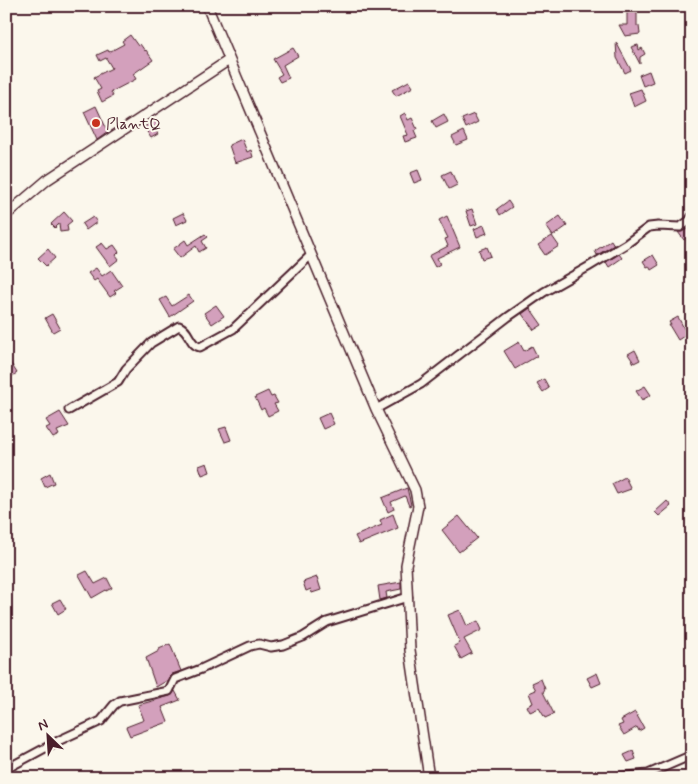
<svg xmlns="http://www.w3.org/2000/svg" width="698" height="784" viewBox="0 0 698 784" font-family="Mynerve,sans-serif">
	<rect width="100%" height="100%" fill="#fbf7ec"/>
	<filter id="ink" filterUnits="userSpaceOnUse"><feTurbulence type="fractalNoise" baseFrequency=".02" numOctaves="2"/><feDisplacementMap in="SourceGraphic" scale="10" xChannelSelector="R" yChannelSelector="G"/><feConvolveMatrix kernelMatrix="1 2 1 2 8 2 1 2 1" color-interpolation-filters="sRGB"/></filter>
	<g filter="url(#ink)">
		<path fill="#d3a0bc" stroke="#4a1f2b" d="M627,7H637V26H639L640,34L625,36L619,25H627Z
			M130,35L138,46L140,44L145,51L146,50L153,60L133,74L136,79L111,92L113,96L102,102L97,91L101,89L94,77L112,68L106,58L100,61L97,55L108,50L109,52L124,44L122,41Z
			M616,42L631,70L625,73L617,58Z
			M638,45L639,50L642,48L645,54L640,57V64L631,47Z
			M293,48L298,56L283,65L289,78L280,82L277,77L282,74L273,59Z
			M649,71L653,82L643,86L639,75Z
			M409,81L413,87L396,96L392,90Z
			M641,89L646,101L634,107L629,93Z
			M96,106L108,132L97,140L84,112Z
			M405,113L408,120L412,118L417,129L414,131L417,138L405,142L403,136L408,135L400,116Z
			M444,114L448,122L436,128L432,121Z
			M474,114L478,122L466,128L462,119Z
			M155,120L159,125L154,128L158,134L151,138L144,127Z
			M464,131L468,140L456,145L452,137Z
			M242,139L247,152L251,150L253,157L235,163L229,145Z
			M418,170L422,180L414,183L410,173Z
			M451,171L457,185L449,189L442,175Z
			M508,201L512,207L500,215L497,209Z
			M472,209L477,224L471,226L466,211Z
			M64,212L72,221L67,225L68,231L60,232L59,224L55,228L51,224Z
			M183,213L187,220L176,225L173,218Z
			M447,216L460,247L437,258L440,264L435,267L429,256L448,246L445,239L448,238L439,220Z
			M560,216L567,226L553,236L546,226Z
			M93,217L97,222L86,230L82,224Z
			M484,225L487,233L477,237L474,229Z
			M689,228L692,234L684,240L678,232H682Z
			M205,234L208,237L202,241L206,248L199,252L196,246L180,258L173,249L185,240L188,245Z
			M552,236L559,246L545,255L538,245Z
			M611,240L614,245L597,255L595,251Z
			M102,243L107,249L114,245L119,252L116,255L119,259L110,266L96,247Z
			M487,247L491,256L482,259L479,250Z
			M48,249L55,258L46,266L38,258Z
			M619,254L622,258L609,267L606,262Z
			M653,255L659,265L651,270L649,266L647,267L643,261Z
			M96,268L102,276L111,270L122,286L114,291L116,293L110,297L97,279L94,281L88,273Z
			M189,295L193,301L170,317L160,300L166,297L172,306Z
			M216,305L224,316L212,324L204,313Z
			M530,308L542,325L534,330L522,314Z
			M52,314L60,328L53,332L45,318Z
			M678,317L687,334L678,340L669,325H671L669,322Z
			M519,342L524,351L532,346L537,356L515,369L504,351Z
			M635,350L640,360L634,363L628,354Z
			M6,356L17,373L6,380Z
			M544,379L549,388L543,392L537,383Z
			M645,386L651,395L642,400L636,391Z
			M268,391L271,397L274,396L278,403L274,404L278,411L268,416L264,408L261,410L255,397Z
			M60,412L69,426L57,431L59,435L53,438L46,428L50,426L46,420Z
			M329,413L334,424L323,429L318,418Z
			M226,427L231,440L225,442L219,429Z
			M207,463L210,472L202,475L199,466Z
			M50,473L54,483L45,487L41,478Z
			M625,477L631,489L617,494L612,484Z
			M407,488L411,505L409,506L405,496L391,502L394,509L388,512L382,498Z
			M667,501L671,506L659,516L655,512Z
			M393,514L398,528L359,544L355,536L382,525L380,520Z
			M459,516L477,538L459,552L442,530Z
			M87,571L95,584L107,578L112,588L106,591V590L92,598L79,575Z
			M317,577L321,590L312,593L311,589L306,591L303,582Z
			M401,582V589L386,592L387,598L380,600L378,586Z
			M60,599L66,609L58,614L52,603Z
			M460,610L467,626L478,621L482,630L464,639L472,653L461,659L454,646L460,643L448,615Z
			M170,644L181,671L172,674L168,680L156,687L146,658L159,651V649Z
			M597,673L601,683L592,687L587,678Z
			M541,679L545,689L543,692L554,714L545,718L539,708L530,712L527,706L533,703L529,693L536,690L532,683Z
			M175,691L180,700L162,707L168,722L130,736L126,727L144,720L138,705L170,696Z
			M635,712L644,728L639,731L637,727L624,735L618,726L623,724L621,720Z
			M633,751L636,759L628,762L624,755Z"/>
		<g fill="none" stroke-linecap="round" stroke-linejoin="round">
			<defs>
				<path id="minor" d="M376,409L421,384L508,317L544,292L588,267L626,244L649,227L658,226L680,227L689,221L692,216
					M69,410L118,382L126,369L151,343L179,326C190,330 189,345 200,347L233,329L311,255
					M6,769L60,740L101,721L114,705L120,701L169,691L175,679L201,669L250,646L259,644L271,647L283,645L303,637L327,622L408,597
					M606,778L648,774L692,755"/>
				<path id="tertiary" d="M207,6L376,409L415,490L418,506L406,565L410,650L429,778
					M6,215L47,180L229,60"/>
			</defs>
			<use href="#minor" stroke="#4a1f2b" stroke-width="11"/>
			<use href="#tertiary" stroke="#4a1f2b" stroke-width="12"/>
			<use href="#minor" stroke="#fbf7ec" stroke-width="7"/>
			<use href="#tertiary" stroke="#fbf7ec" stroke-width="9"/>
		</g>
	</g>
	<circle fill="#c8321e" stroke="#fbf7ec" stroke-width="2" cx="96" cy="123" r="5"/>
	<g text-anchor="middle" stroke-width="4" stroke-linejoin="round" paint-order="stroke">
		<g font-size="16" fill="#4a1f2b" stroke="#fbf7ec" text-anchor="start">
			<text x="106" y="129">PlantQ</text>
		</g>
	</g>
	<rect width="698" height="784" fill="none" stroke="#fbf7ec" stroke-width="25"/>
	<rect x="12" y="12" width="673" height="759" fill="none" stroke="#4a1f2b" stroke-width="2" filter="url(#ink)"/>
	<g transform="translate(48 736) rotate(335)" stroke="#fbf7ec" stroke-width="4" paint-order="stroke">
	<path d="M0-4L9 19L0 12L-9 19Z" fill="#4a1f2b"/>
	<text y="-8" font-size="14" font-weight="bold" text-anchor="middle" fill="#4a1f2b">N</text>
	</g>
</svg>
